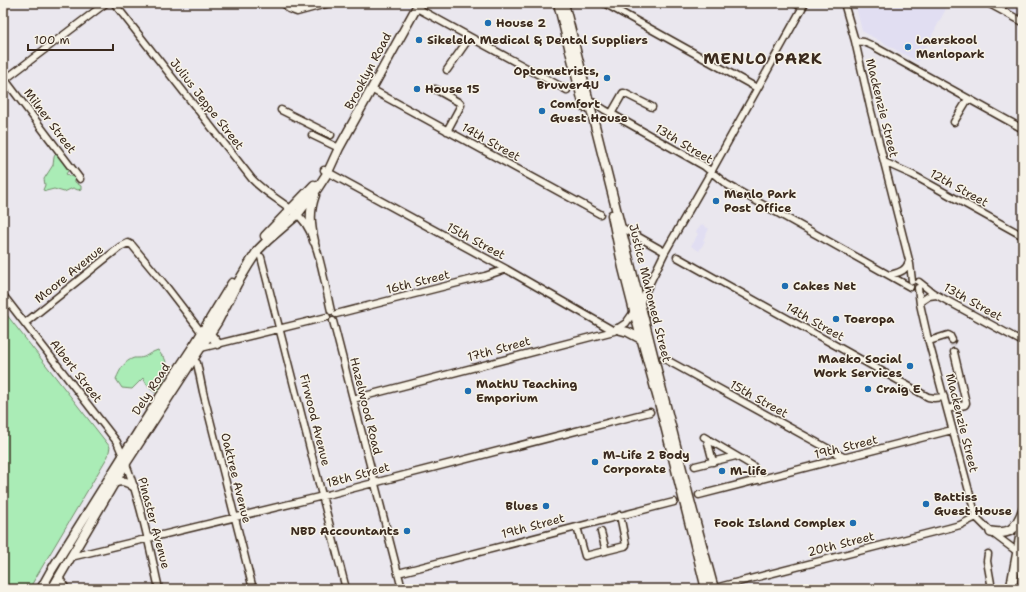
<svg xmlns="http://www.w3.org/2000/svg" width="1026" height="592" viewBox="0 0 1026 592" font-family="'Shantell Sans',sans-serif">
	<rect width="100%" height="100%" fill="#eae7ee"/>
	<filter id="ink" filterUnits="userSpaceOnUse"><feTurbulence type="fractalNoise" baseFrequency=".025" numOctaves="2"/><feDisplacementMap in="SourceGraphic" scale="8" xChannelSelector="R" yChannelSelector="G"/><feConvolveMatrix kernelMatrix="1 2 1 2 8 2 1 2 1" color-interpolation-filters="sRGB"/></filter>
	<g filter="url(#ink)">
		<path fill="#e1def2" d="M855,3H949L918,62L862,31Z
			M996,3H1023V16L1006,8Z
			M702,224L709,229L703,240L705,241L699,251L691,246L698,234L696,232Z"/>
		<path fill="#aaecb6" stroke="#728b6a" d="M57,151L68,167V171L66,174L75,178V182L81,186V189L78,190L73,188L64,192L54,189L46,191L43,190L45,185L44,179L53,165L54,157Z
			M3,310L110,447L108,456L29,589H3Z
			M158,350L162,356L164,357C172,373 163,376 160,391L156,393L149,388L143,378L132,389L122,388L116,379C120,370 124,361 134,358C138,358 141,358 144,357C149,354 152,352 158,350Z"/>
		<g fill="none" stroke-linecap="round" stroke-linejoin="round">
			<path stroke="#c7c1c4" stroke-width="6" stroke-dasharray="6 3" stroke-linecap="butt" d="M952,340L954,352"/>
			<defs>
				<path id="minor" d="M114,3L252,179C267,195 286,203 301,218C318,235 325,286 331,311
					M284,3L289,9L297,12L330,3
					M604,3L757,88
					M795,3L802,7
					M844,3L855,41L871,111L910,264L912,281
					M988,3L1023,22
					M417,8L567,90
					M855,41L864,42L873,46L1023,129
					M447,70L470,37
					M3,77L80,179
					M3,81L106,3
					M371,89L600,214
					M435,89L460,103L461,105L447,131
					M588,99L605,110L704,166L726,184L910,287
					M281,110L331,135
					M611,114L623,93H624L652,107
					M954,122L968,99
					M312,135L339,148
					M884,162L913,175L1023,236
					M324,170L506,269L614,331
					M621,227L665,252
					M261,257L346,589
					M677,257L928,397L934,398L944,397
					M890,275C900,272 906,271 909,261
					M919,282L933,293L1023,342
					M918,288L920,304L927,335L976,517L991,532L1023,556
					M3,295L117,442C138,488 148,540 159,589
					M920,302L929,296L937,295
					M336,314L485,276L506,269
					M333,321L402,589
					M25,323L120,247L128,243L132,245L165,285L202,333
					M929,341L948,335L950,336L952,340
					M201,348L327,317
					M663,358L845,458
					M193,361L197,363L203,392L253,589
					M353,399L614,331L626,323L640,303L665,252L711,172L805,3
					M947,409L965,405L966,403L954,352
					M704,437L753,466L760,480
					M707,439L713,462
					M695,466L736,456
					M699,495L952,430
					M577,527L585,556L625,546L626,545L620,515
					M601,532L606,551
					M988,554L987,561L992,589
					M71,557L323,496L650,412
					M398,573L674,502
					M59,577L66,589
					M711,589L949,528L960,525L976,517"/>
				<path id="secondary" d="M558,3L584,107
					M564,3L689,497L714,589
					M612,215L623,268L636,319L661,410L706,589
					M265,236L314,185
					M314,241C310,224 309,211 315,195
					M617,329L628,332L641,339
					M210,334L218,344
					M114,483C122,480 127,481 133,486
					M41,589L51,571L160,397L195,344L232,283
					M52,589L126,463L218,321L237,284L249,264L258,250L268,240L297,215L317,189L328,172L339,148L419,3"/>
				<path id="primary" d="M991,532C1010,535 1016,529 1023,511
					M1011,589L1023,524"/>
			</defs>
			<use href="#minor" stroke="#3b2a1e" stroke-width="9"/>
			<use href="#secondary" stroke="#3b2a1e" stroke-width="11"/>
			<use href="#primary" stroke="#3b2a1e" stroke-width="12"/>
			<use href="#minor" stroke="#f7f3e8" stroke-width="6"/>
			<use href="#secondary" stroke="#f7f3e8" stroke-width="8"/>
			<use href="#primary" stroke="#f7f3e8" stroke-width="9"/>
		</g>
	</g>
	<g fill="#1f6fb2" stroke="#f7f3e8" stroke-width="1.5">
		<circle cx="488" cy="23" r="4"/>
		<circle cx="419" cy="40" r="4"/>
		<circle cx="908" cy="47" r="4"/>
		<circle cx="607" cy="78" r="4"/>
		<circle cx="417" cy="89" r="4"/>
		<circle cx="542" cy="111" r="4"/>
		<circle cx="716" cy="201" r="4"/>
		<circle cx="785" cy="286" r="4"/>
		<circle cx="836" cy="319" r="4"/>
		<circle cx="910" cy="366" r="4"/>
		<circle cx="868" cy="389" r="4"/>
		<circle cx="468" cy="391" r="4"/>
		<circle cx="595" cy="462" r="4"/>
		<circle cx="722" cy="471" r="4"/>
		<circle cx="926" cy="504" r="4"/>
		<circle cx="546" cy="506" r="4"/>
		<circle cx="853" cy="523" r="4"/>
		<circle cx="407" cy="531" r="4"/>
	</g>
	<g text-anchor="middle" stroke-width="3" stroke-linejoin="round" paint-order="stroke">
		<g font-size="12" font-weight="bold" fill="#3b2a1e" stroke="#f7f3e8" text-anchor="start">
			<text x="496" y="27">House 2</text>
			<text x="427" y="44">Sikelela Medical &amp; Dental Suppliers</text>
			<text x="916" y="44">Laerskool<tspan x="916" dy="14">Menlopark</tspan></text>
			<text x="599" y="75" text-anchor="end">Optometrists,<tspan x="599" dy="14">Bruwer4U</tspan></text>
			<text x="425" y="93">House 15</text>
			<text x="550" y="108">Comfort<tspan x="550" dy="14">Guest House</tspan></text>
			<text x="724" y="198">Menlo Park<tspan x="724" dy="14">Post Office</tspan></text>
			<text x="793" y="290">Cakes Net</text>
			<text x="844" y="323">Toeropa</text>
			<text x="902" y="363" text-anchor="end">Maeko Social<tspan x="902" dy="14">Work Services</tspan></text>
			<text x="476" y="388">MathU Teaching<tspan x="476" dy="14">Emporium</tspan></text>
			<text x="876" y="393">Craig E</text>
			<text x="603" y="459">M-Life 2 Body<tspan x="603" dy="14">Corporate</tspan></text>
			<text x="730" y="475">M-life</text>
			<text x="934" y="501">Battiss<tspan x="934" dy="14">Guest House</tspan></text>
			<text x="538" y="510" text-anchor="end">Blues</text>
			<text x="845" y="527" text-anchor="end">Fook Island Complex</text>
			<text x="399" y="535" text-anchor="end">NBD Accountants</text>
		</g>
		<g font-size="12" fill="#3b2a1e" stroke="#f7f3e8">
			<text transform="translate(368 71) rotate(-62)" y="4">Brooklyn Road</text>
			<text transform="translate(207 104) rotate(52)" y="4">Julius Jeppe Street</text>
			<text transform="translate(882 108) rotate(76)" y="4">Mackenzie Street</text>
			<text transform="translate(50 121) rotate(53)" y="4">Milner Street</text>
			<text transform="translate(491 142) rotate(29)" y="4">14th Street</text>
			<text transform="translate(684 144) rotate(31)" y="4">13th Street</text>
			<text transform="translate(959 188) rotate(29)" y="4">12th Street</text>
			<text transform="translate(476 241) rotate(28)" y="4">15th Street</text>
			<text transform="translate(69 274) rotate(-39)" y="4">Moore Avenue</text>
			<text transform="translate(418 282) rotate(-14)" y="4">16th Street</text>
			<text transform="translate(650 293) rotate(76)" y="4">Justice Mahomed Street</text>
			<text transform="translate(973 302) rotate(29)" y="4">13th Street</text>
			<text transform="translate(815 322) rotate(29)" y="4">14th Street</text>
			<text transform="translate(499 349) rotate(-15)" y="4">17th Street</text>
			<text transform="translate(76 371) rotate(52)" y="4">Albert Street</text>
			<text transform="translate(151 389) rotate(-57)" y="4">Dely Road</text>
			<text transform="translate(759 399) rotate(29)" y="4">15th Street</text>
			<text transform="translate(366 406) rotate(76)" y="4">Hazelwood Road</text>
			<text transform="translate(315 420) rotate(76)" y="4">Firwood Avenue</text>
			<text transform="translate(962 423) rotate(76)" y="4">Mackenzie Street</text>
			<text transform="translate(846 447) rotate(-14)" y="4">19th Street</text>
			<text transform="translate(358 475) rotate(-15)" y="4">18th Street</text>
			<text transform="translate(236 478) rotate(76)" y="4">Oaktree Avenue</text>
			<text transform="translate(154 523) rotate(75)" y="4">Pinaster Avenue</text>
			<text transform="translate(533 526) rotate(-15)" y="4">19th Street</text>
			<text transform="translate(841 544) rotate(-14)" y="4">20th Street</text>
		</g>
		<g font-size="16" font-weight="bold" letter-spacing="1" fill="#3b2a1e" stroke="#f7f3e8">
			<text x="763" y="64">MENLO PARK</text>
		</g>
	</g>
	<rect width="1026" height="592" fill="none" stroke="#f7f3e8" stroke-width="16"/>
	<rect x="8" y="8" width="1010" height="576" fill="none" stroke="#3b2a1e" stroke-width="1.5" filter="url(#ink)"/>
	<path d="M28 44v6h85v-6" fill="none" stroke="#3b2a1e" stroke-width="2"/>
	<text x="34" y="44" font-size="12" fill="#3b2a1e" stroke="#f7f3e8" stroke-width="3" paint-order="stroke">100 m</text>
</svg>
